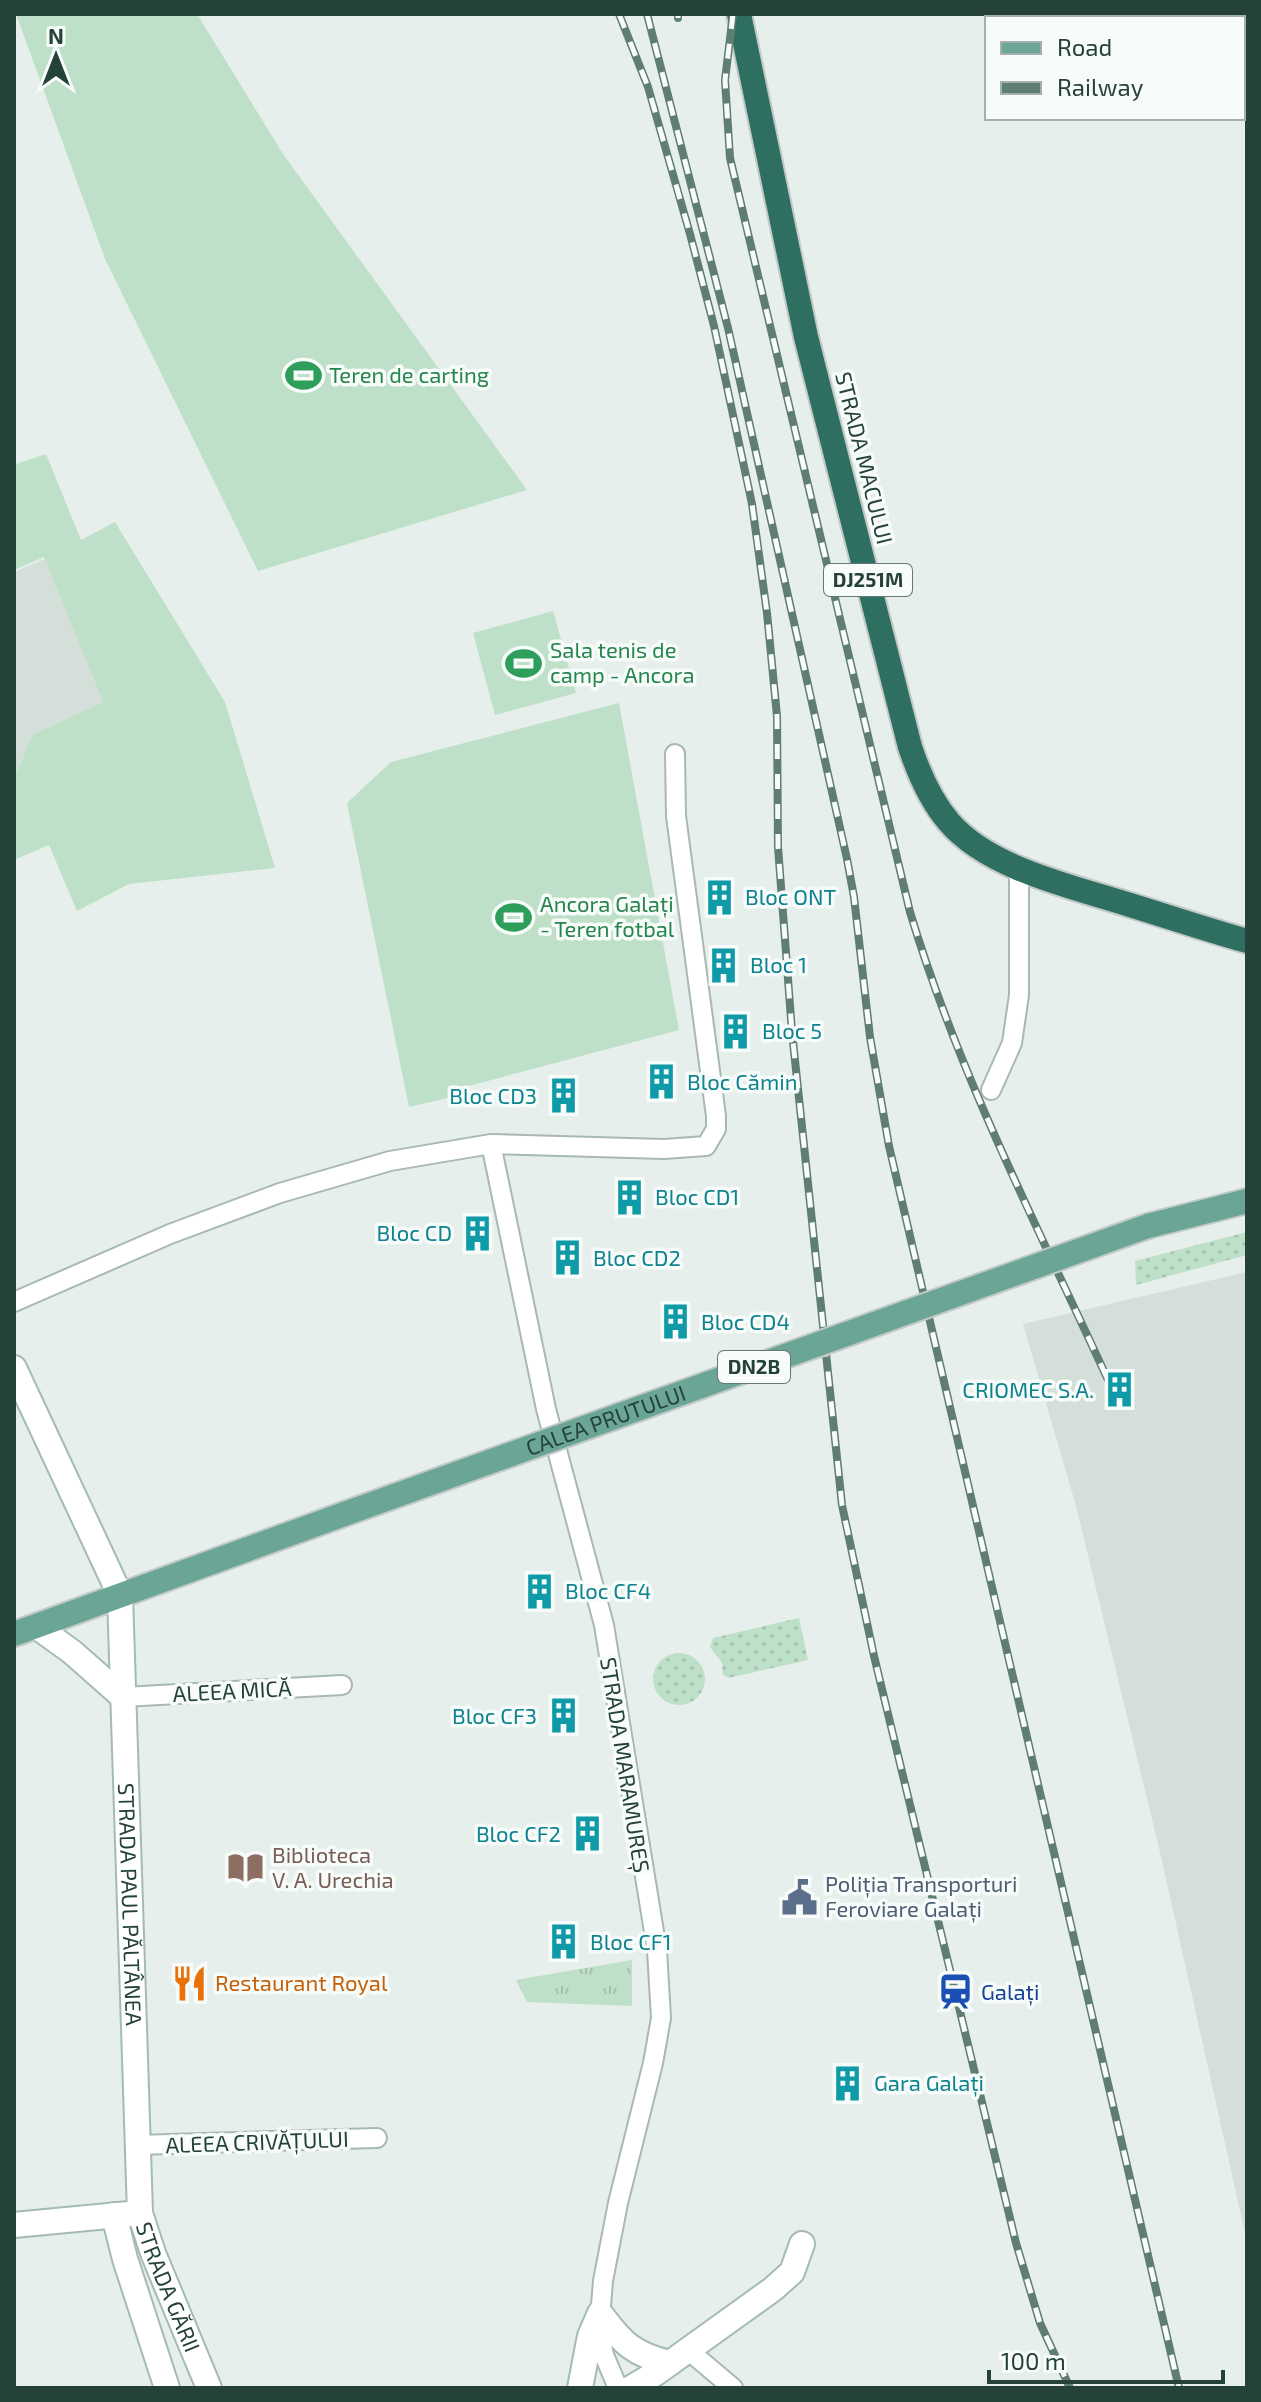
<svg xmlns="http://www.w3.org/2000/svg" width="1261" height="2402" viewBox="0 0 1261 2402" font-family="'Exo 2',sans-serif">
	<defs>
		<pattern id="grass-dots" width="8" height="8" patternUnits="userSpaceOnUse" patternTransform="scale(2)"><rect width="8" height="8" fill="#bfe0c8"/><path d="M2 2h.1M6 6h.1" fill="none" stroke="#a4c1ad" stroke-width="1.8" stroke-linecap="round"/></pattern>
		<pattern id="park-tufts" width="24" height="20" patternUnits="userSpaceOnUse" patternTransform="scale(2)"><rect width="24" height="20" fill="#bfe0c8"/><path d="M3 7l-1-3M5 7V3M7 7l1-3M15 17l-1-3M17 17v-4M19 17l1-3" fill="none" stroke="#a4c1ad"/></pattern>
	</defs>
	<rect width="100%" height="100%" fill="#e6efeb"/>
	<path fill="#d4dfda" d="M45,559L103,702L32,735L14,780V572Z
		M1247,1272V2242L1160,1852L1076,1506L1023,1324Z"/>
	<path fill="url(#grass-dots)" d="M1247,1232V1255L1136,1285L1135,1261Z
		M799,1618L808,1660L729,1678L723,1675L722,1663L710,1647L713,1638Z
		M653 1679a26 26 0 1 1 52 0a26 26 0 1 1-52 0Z"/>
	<path fill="url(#park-tufts)" d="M632,1960V2006L527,2002L516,1980Z"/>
	<path fill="#bfe0c8" d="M16,14H197L283,154L527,490L258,571L105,259Z
		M46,454L81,540L115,522L225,702L275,868L129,884L77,911L49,845L14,860V780L32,735L103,702L44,557L14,570V460L16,464Z
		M553,611L576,693L495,715L473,633Z
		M619,703L679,1030L469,1086V1093L409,1107L347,803L391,762Z"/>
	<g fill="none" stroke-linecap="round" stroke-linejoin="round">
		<defs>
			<path id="street" d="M991,1090L1012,1043L1019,995V867
				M491,1144L546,1409L604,1625L657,1950L661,2018L653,2063L618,2203L603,2281L599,2330L604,2355L618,2388
				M14,1302L170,1234L280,1193L390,1161L491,1144L664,1149L706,1146L716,1129V1116L676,816L675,754
				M123,1697L342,1685
				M136,2145L377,2138
				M688,2350L733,2388"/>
			<g id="secondary">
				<path id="s1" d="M14,1368L120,1595L140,2213L153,2253L209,2388"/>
				<path d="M36,1626L72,1652L123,1697"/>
				<path d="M114,2215L125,2259L167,2388"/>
				<path d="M14,2225L129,2214"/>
				<path d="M580,2388L590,2336L600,2313C622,2343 634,2355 670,2363"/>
				<path d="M631,2388L656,2373L773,2289L792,2272L802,2244"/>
			</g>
			<path id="primary" d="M1148,1226L1247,1201
				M14,1634L361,1508"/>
			<path id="highway" d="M739,14L806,337L910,747C919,774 930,800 949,822C989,869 1074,887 1130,905C1169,917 1208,930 1247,941"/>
		</defs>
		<use href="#street" stroke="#a8b8b2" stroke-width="22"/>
		<use href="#secondary" stroke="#a4bbb3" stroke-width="28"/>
		<use href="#primary" stroke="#c2cac8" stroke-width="28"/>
		<use href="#highway" stroke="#c2cac8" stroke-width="28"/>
		<use href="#street" stroke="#fff" stroke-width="18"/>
		<use href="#secondary" stroke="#fff" stroke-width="24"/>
		<use href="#primary" stroke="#6aa596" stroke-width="24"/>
		<use href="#highway" stroke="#2f6f62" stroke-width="24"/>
		<defs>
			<path id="rail" d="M619,14L648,87L690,234L714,326L752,504L767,613L777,716L778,847L792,1032L842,1505L874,1656L1016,2243L1040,2323L1070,2388
				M647,14L728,328L847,859L854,897L870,1037L889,1146L1179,2388
				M678,14V18
				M733,14L725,80L730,158L910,912C960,1079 1042,1235 1114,1393"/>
		</defs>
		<use href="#rail" stroke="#5f7d75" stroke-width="8"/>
		<use href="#rail" stroke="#f7fbf9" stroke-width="5" stroke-dasharray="15" stroke-linecap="butt"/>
		<defs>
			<g id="primary-bridge">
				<path id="s2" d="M361,1508L1148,1226"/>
			</g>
		</defs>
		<use href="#primary-bridge" stroke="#c2cac8" stroke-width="28" stroke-linecap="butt"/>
		<use href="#primary-bridge" stroke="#6aa596" stroke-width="24"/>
	</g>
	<defs>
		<symbol id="stadium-bare" viewBox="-9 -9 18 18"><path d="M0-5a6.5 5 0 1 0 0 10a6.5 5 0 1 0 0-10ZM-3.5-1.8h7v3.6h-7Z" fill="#2e9e5b" stroke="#f7fbf9" stroke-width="2.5" paint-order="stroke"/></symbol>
		<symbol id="building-bare" viewBox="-9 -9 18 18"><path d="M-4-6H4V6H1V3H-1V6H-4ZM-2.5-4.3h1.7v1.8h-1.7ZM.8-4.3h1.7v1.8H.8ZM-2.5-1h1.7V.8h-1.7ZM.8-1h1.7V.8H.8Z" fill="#0f9aa8" stroke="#f7fbf9" stroke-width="2.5" paint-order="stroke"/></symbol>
		<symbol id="library-bare" viewBox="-9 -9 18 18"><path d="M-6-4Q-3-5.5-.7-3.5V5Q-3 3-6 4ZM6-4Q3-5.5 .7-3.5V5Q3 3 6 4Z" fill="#8d6e63" stroke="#f7fbf9" stroke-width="2.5" paint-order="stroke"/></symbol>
		<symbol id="civic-bare" viewBox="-9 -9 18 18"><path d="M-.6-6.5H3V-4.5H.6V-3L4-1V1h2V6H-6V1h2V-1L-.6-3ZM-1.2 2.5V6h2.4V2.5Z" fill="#5c6f8a" stroke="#f7fbf9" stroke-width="2.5" paint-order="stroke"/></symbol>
		<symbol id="restaurant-bare" viewBox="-9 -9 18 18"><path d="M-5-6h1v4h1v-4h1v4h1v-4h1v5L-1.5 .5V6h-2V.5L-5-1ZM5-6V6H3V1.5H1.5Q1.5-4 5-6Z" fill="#e8710a" stroke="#f7fbf9" stroke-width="2.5" paint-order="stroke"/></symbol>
		<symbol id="station-bare" viewBox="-9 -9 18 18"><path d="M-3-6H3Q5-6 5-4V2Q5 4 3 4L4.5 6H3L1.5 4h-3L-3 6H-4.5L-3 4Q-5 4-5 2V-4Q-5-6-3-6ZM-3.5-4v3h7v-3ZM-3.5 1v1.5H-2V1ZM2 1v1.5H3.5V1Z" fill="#1a4fb4" stroke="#f7fbf9" stroke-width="2.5" paint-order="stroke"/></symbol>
	</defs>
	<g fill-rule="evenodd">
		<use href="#stadium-bare" x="278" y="350" width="51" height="51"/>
		<use href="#stadium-bare" x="498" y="638" width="51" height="51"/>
		<use href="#building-bare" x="694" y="872" width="51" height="51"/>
		<use href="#stadium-bare" x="488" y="892" width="51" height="51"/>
		<use href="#building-bare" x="698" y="940" width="51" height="51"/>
		<use href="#building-bare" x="710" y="1006" width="51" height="51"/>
		<use href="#building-bare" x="636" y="1056" width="51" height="51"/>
		<use href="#building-bare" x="538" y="1070" width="51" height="51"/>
		<use href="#building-bare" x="604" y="1172" width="51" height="51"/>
		<use href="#building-bare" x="452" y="1208" width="51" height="51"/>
		<use href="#building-bare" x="542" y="1232" width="51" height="51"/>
		<use href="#building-bare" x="650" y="1296" width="51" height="51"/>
		<use href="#building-bare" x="1094" y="1364" width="51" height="51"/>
		<use href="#building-bare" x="514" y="1566" width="51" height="51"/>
		<use href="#building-bare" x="538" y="1690" width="51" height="51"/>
		<use href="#building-bare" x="562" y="1808" width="51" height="51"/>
		<use href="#library-bare" x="220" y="1842" width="51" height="51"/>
		<use href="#civic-bare" x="774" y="1872" width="51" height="51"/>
		<use href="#building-bare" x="538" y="1916" width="51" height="51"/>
		<use href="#restaurant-bare" x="164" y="1958" width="51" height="51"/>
		<use href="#station-bare" x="930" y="1966" width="51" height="51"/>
		<use href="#building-bare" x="822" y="2058" width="51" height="51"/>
	</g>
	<g text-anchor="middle" stroke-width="7" stroke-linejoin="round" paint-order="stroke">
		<g fill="#f7fbf9" stroke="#637a73" stroke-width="2">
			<rect x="824" y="564" width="88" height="32" rx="6"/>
			<rect x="718" y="1351" width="72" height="32" rx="6"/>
		</g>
		<g font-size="20" font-weight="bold" fill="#24423a">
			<text x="868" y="587">DJ251M</text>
			<text x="754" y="1374">DN2B</text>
		</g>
		<g font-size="22" fill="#27864d" stroke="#f7fbf9" text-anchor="start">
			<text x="329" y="383">Teren de carting</text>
			<text x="550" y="658">Sala tenis de<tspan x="550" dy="25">camp - Ancora</tspan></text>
			<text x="540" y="912">Ancora Galați<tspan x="540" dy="25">- Teren fotbal</tspan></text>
		</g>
		<g font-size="22" fill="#24423a" stroke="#f7fbf9">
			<text transform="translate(864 458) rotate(76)" y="8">STRADA MACULUI</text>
			<text dy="8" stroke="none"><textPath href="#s2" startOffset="260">CALEA PRUTULUI</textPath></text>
			<text transform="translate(232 1691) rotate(-3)" y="8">ALEEA MICĂ</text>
			<text transform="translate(625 1765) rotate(81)" y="8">STRADA MARAMUREȘ</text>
			<text dy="8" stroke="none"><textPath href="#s1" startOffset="560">STRADA PAUL PĂLTÂNEA</textPath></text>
			<text transform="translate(257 2142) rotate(-2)" y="8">ALEEA CRIVĂȚULUI</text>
			<text dy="8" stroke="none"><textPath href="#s1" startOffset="948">STRADA GĂRII</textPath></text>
		</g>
		<g font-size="22" fill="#0d838f" stroke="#f7fbf9" text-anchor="start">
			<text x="745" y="905">Bloc ONT</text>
			<text x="750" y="973">Bloc 1</text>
			<text x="762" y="1039">Bloc 5</text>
			<text x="687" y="1090">Bloc Cămin</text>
			<text x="537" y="1104" text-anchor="end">Bloc CD3</text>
			<text x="655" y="1205">Bloc CD1</text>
			<text x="452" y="1241" text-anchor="end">Bloc CD</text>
			<text x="593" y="1266">Bloc CD2</text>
			<text x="701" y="1330">Bloc CD4</text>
			<text x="1094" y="1398" text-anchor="end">CRIOMEC S.A.</text>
			<text x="565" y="1599">Bloc CF4</text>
			<text x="537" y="1724" text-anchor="end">Bloc CF3</text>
			<text x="561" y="1842" text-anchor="end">Bloc CF2</text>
			<text x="590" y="1950">Bloc CF1</text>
			<text x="874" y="2091">Gara Galați</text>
		</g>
		<g font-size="22" fill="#785e54" stroke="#f7fbf9" text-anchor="start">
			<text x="272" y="1863">Biblioteca<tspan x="272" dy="25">V. A. Urechia</tspan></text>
		</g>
		<g font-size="22" fill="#4e5e75" stroke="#f7fbf9" text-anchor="start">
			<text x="825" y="1892">Poliția Transporturi<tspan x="825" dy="25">Feroviare Galați</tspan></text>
		</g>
		<g font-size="22" fill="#c56008" stroke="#f7fbf9" text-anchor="start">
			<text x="215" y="1991">Restaurant Royal</text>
		</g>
		<g font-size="22" fill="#164399" stroke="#f7fbf9" text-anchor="start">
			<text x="981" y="2000">Galați</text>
		</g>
	</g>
	<rect width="1261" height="2402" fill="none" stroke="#24423a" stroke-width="32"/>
	<rect x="985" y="16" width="260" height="104" fill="#f7fbf9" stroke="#a3b1ad" stroke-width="2"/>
	<rect x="1001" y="42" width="40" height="12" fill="#6aa596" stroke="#a3b1ad" stroke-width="2"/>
	<text x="1057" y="56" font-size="24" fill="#24423a">Road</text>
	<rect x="1001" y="82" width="40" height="12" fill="#5f7d75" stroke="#a3b1ad" stroke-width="2"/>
	<text x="1057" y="96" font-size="24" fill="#24423a">Railway</text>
	<g transform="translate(56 56)" stroke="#f7fbf9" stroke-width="6" paint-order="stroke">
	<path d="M0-6L14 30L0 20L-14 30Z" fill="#24423a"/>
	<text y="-12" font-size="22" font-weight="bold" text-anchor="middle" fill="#24423a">N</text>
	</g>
	<path d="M989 2370v12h234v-12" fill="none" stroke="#24423a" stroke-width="4"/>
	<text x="1001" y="2370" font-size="24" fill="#24423a" stroke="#f7fbf9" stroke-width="6" paint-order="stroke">100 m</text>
</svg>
